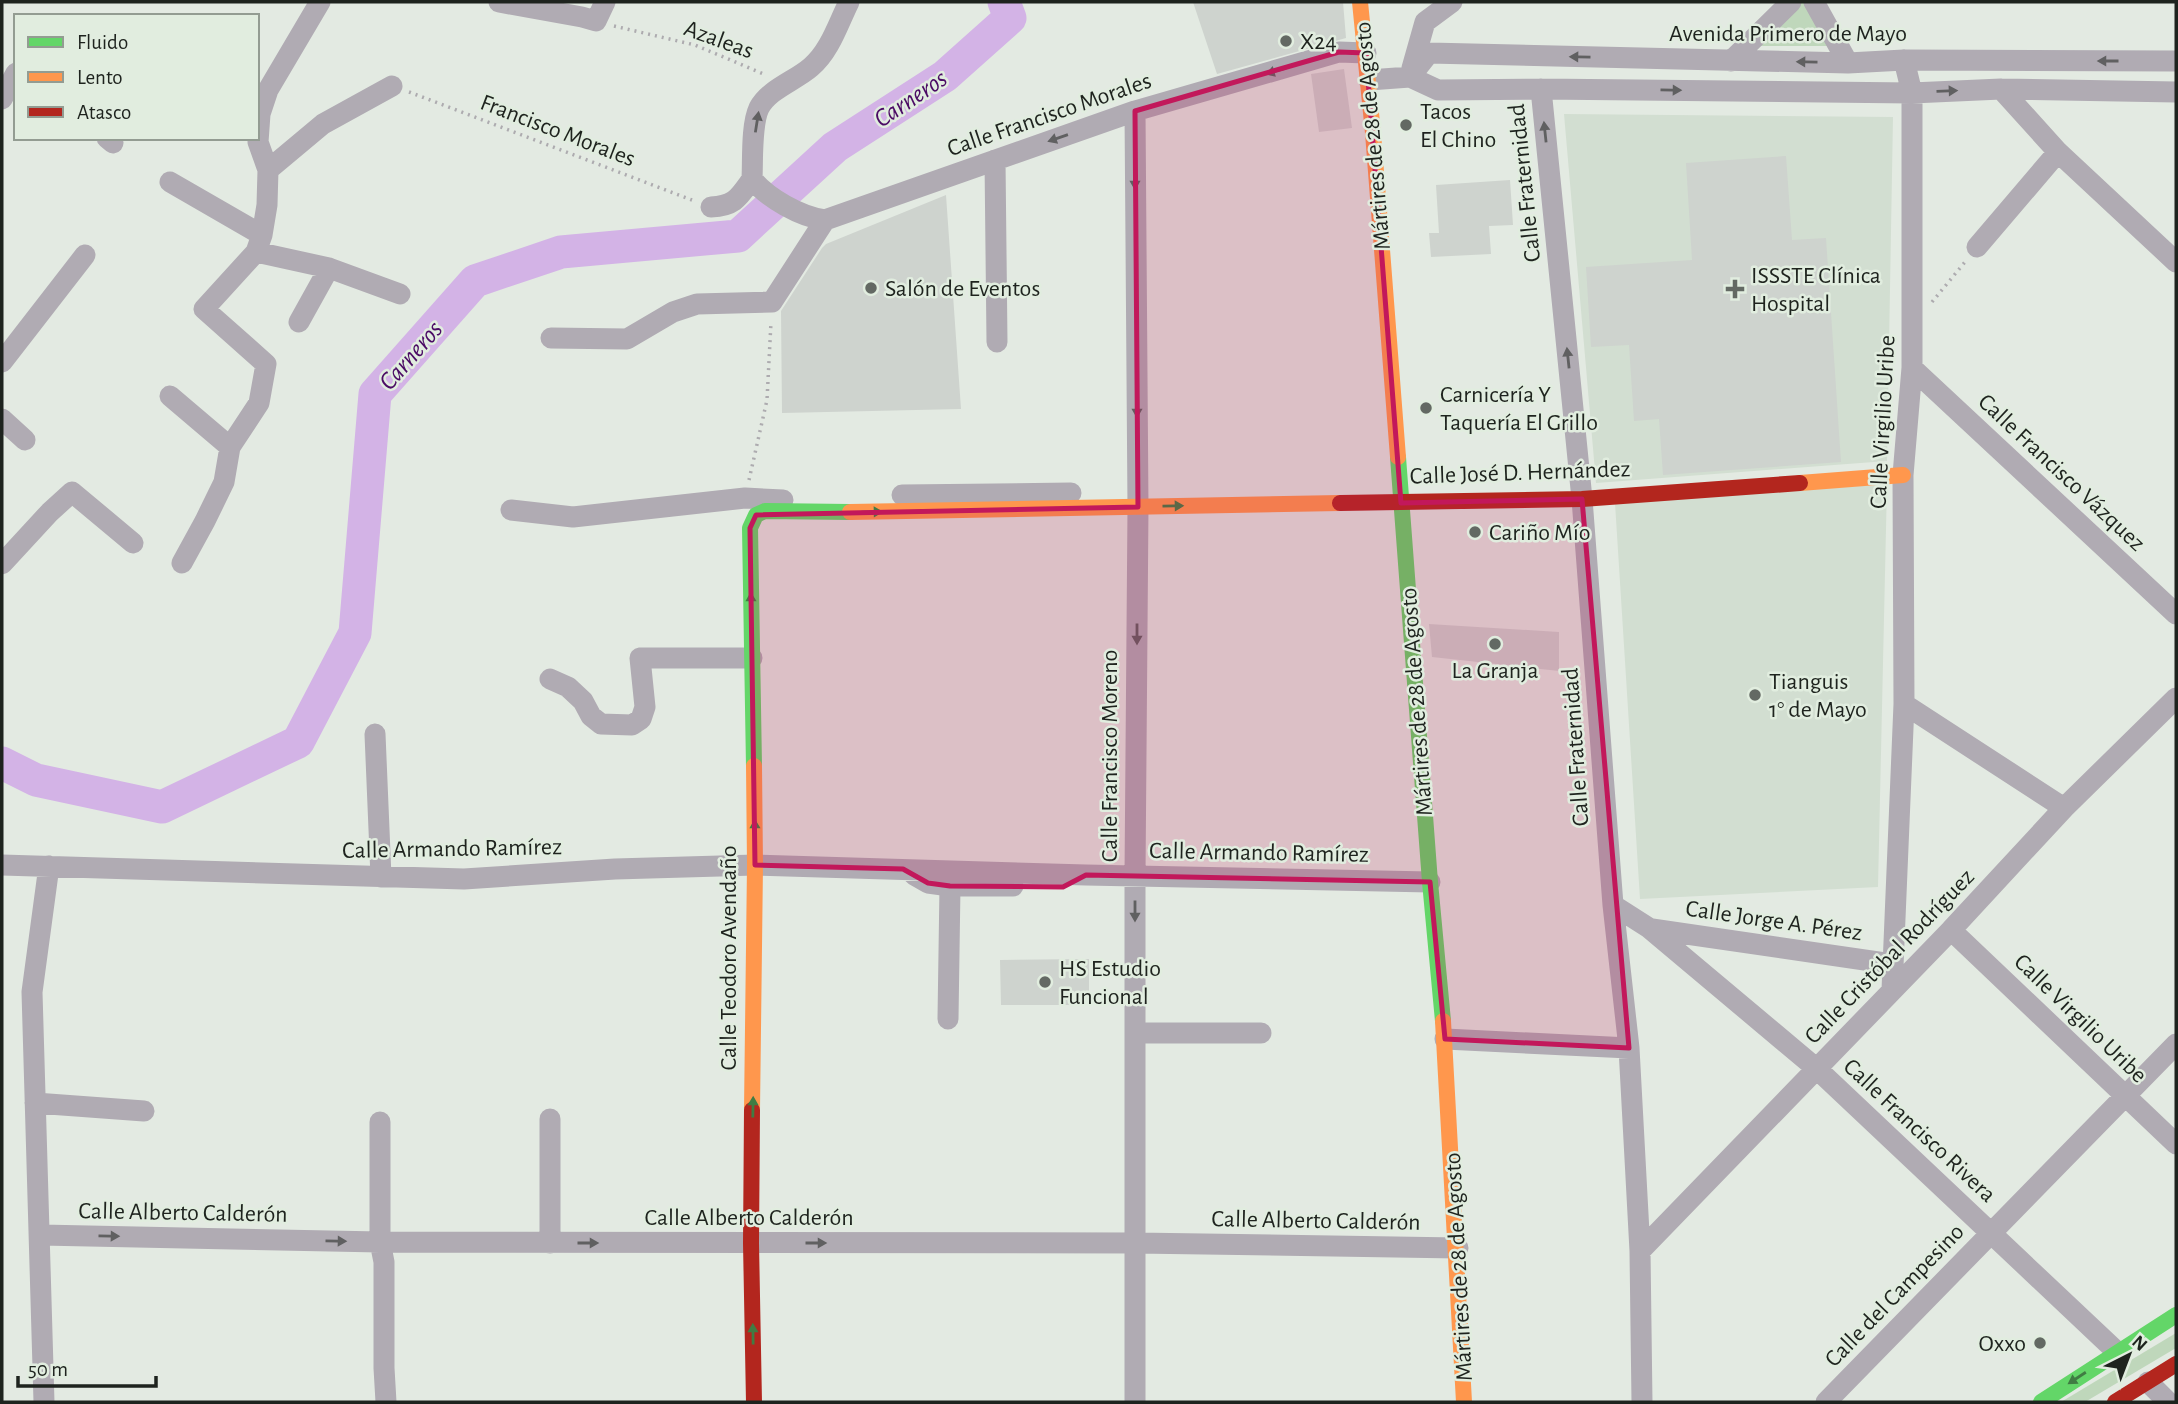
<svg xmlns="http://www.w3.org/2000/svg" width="2178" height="1404" viewBox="0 0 2178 1404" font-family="'Alegreya Sans',sans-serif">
	<rect width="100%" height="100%" fill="#e3eae2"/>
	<path fill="#d2ded1" d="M1564,114L1893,117L1887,461L1596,483Z
		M1887,484L1878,887L1640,899L1615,503Z"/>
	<path fill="#bfd7bb" d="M1801,2H1818L1835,46H1755Z
		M2176,1333V1348L2085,1402H2061Z"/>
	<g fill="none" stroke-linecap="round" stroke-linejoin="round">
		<path stroke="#d3b3e6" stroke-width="33" d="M2,763L36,780L162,807L298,742L355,633L375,394L475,281L561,252L738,236L835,147L945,76L1010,18L1004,2"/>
	</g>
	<path fill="#ced3ce" d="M1193,2H1343L1346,38L1217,74Z
		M1344,69L1352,128L1319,132L1311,74Z
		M1786,156L1792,240L1826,238L1841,462L1663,475L1659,419L1634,421L1629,345L1591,347L1586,267L1692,260L1686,163Z
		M1510,180L1513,225L1489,226L1491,254L1431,257L1429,233H1439L1436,185Z
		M946,195L961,409L782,413L781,311L822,248L826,244Z
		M1429,624L1559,632V671L1432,657Z
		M1089,959V1005H1001L1000,960Z"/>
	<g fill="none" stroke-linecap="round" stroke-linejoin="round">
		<path stroke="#adabaf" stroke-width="3.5" stroke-dasharray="2 5" stroke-linecap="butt" d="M614,26L695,45L766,75
			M409,92L692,200
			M1932,302L1965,262
			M749,480L767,400L771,322"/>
		<path stroke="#b0abb3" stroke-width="21" d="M499,2L582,17L596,21L605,2
			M849,2C838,24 830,51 811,67C795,81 769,89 759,108C751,125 753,160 752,179C767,198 801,217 825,220L1135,111L1339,52L1366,53
			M1814,2L1848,63
			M1731,61L1791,2
			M1412,68L1425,22L1452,2
			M1410,77L1429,53L1848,63L1904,60L2176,61
			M1369,80L1410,77L1438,90L1541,89L1912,93L2001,89L2176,92
			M1541,89L1582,499L1613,905L1629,1048L1640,1251L1642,1402
			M2001,89L2058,152L2176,262
			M2,99L16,73
			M1135,111L1138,507L1135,876V1402
			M107,138L113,143
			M995,160L997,342
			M268,170L323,124L392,86
			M170,182L262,235
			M711,207C735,206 739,197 752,179
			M1977,247L2058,152
			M256,252L329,268L400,294
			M299,322L329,268
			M551,338L627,339L673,312L697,304L772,302L825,220
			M2,362L85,255
			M1912,368L2176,614
			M170,396L230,447
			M2,419L25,440
			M902,495L1071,493
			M511,510L573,517L745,498L783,500
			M182,563L205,521L224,482L230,447L259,403L266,364L204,309L256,252L262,235L267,205L268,170L258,142L260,114L268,90L320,2
			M2,564L50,512L72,492L133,543
			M550,679L568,687L583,701L591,716L601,724L632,725L641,719L645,707L640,658H752
			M1904,704L2064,808
			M375,734L381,877
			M2,865L464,879L615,869L755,865L1086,875L1430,882
			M914,875L928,883L950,886H1013
			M1613,905L1649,928L1817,1069L2117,1352
			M1652,929L1892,964
			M1951,930L2176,1144
			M1892,990L1904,704L1903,475L1912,368V93L1904,60
			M948,1019L950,886
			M1135,1033H1261
			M1445,1039L1629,1048
			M35,1103L144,1111
			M380,1122V1242L384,1262V1368L386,1402
			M41,1235L380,1242L1136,1243L1458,1248
			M550,1243V1119
			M1640,1251L1951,930L2064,808L2176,698
			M2148,1382L2168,1402
			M44,1402L32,992L49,866
			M1826,1402L2176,1044"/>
		<path stroke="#63d668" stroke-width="16" d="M1398,457L1430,882L1443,1021
			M754,766L750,528L756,515L765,511L850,512
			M2041,1402L2176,1315"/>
		<path stroke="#ff974d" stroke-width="16" d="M1360,2L1373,133L1398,457
			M1800,483L1903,475
			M850,512L1340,503
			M1443,1021L1464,1402
			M752,1110L755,865L754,766"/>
		<path stroke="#b3261e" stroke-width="16" d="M1340,503L1582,499L1800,483
			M752,1110L751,1243L754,1402
			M2115,1402L2176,1364"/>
	</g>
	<defs><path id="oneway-solid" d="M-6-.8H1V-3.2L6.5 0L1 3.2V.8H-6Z" transform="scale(1.75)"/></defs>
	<g fill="#606061">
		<use href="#oneway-solid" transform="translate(1580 57) rotate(-179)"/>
		<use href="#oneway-solid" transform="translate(2108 61) rotate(-180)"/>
		<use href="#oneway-solid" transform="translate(1807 62) rotate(-179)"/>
		<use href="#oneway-solid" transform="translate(1276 71) rotate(164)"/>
		<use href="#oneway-solid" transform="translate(1671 90) rotate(1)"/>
		<use href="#oneway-solid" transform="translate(1947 91) rotate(-2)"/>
		<use href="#oneway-solid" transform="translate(757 122) rotate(-81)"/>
		<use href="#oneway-solid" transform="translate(1545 132) rotate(-96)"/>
		<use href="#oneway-solid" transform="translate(1058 138) rotate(161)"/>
		<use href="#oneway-solid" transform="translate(1135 179) rotate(90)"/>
		<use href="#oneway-solid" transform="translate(1568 358) rotate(-96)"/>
		<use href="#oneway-solid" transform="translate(1137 407) rotate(90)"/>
		<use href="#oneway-solid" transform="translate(1137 634) rotate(90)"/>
		<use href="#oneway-solid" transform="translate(1135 911) rotate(90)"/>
		<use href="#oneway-solid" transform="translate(109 1236) rotate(1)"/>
		<use href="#oneway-solid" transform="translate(336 1241) rotate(1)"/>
		<use href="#oneway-solid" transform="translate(588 1243)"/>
		<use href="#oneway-solid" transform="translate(816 1243)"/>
	</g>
	<g fill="#407c43">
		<use href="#oneway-solid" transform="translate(1173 506) rotate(-1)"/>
		<use href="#oneway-solid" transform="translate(872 512) rotate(-1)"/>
		<use href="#oneway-solid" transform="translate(751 603) rotate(-91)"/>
		<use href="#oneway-solid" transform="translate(755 830) rotate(-91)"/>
		<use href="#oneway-solid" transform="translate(753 1107) rotate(-89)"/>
		<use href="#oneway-solid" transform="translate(753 1334) rotate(-91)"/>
		<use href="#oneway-solid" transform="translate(2077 1378) rotate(147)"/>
	</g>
	<path fill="#c2185b" fill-opacity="0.2" stroke="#c2185b" stroke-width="5" stroke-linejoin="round" d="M1339,52L1366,53L1401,503L1582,499L1629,1048L1445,1039L1430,882L1086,875L1063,887L950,886L928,883L903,869L755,865L750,528L756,515L1138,507L1135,111Z"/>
	<g fill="#636963" stroke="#e1eddf" stroke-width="2.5">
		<circle cx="1286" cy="41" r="7"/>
		<circle cx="1406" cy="125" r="7"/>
		<circle cx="871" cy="288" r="7"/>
		<path d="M1731.5 278.5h7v7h7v7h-7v7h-7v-7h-7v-7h7z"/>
		<circle cx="1426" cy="408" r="7"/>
		<circle cx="1475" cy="532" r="7"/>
		<circle cx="1495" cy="644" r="7"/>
		<circle cx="1755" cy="695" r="7"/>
		<circle cx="1045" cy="982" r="7"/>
		<circle cx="2040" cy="1343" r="7"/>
	</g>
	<g text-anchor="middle" stroke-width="5" stroke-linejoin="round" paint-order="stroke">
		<g font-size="24" fill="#1e231e" stroke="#e1eddf">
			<text x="1788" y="41">Avenida Primero de Mayo</text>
			<text transform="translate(719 39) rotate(20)" y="8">Azaleas</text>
			<text transform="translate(1049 114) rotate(-19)" y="8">Calle Francisco Morales</text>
			<text transform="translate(558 130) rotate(21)" y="8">Francisco Morales</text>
			<text transform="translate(1372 136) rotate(-95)" y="8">Mártires de 28 de Agosto</text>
			<text transform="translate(1524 183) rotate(-96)" y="8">Calle Fraternidad</text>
			<text transform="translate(1882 422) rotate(-87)" y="8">Calle Virgilio Uribe</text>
			<text transform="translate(1520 472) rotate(-2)" y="8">Calle José D. Hernández</text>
			<text transform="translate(2062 472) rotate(43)" y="8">Calle Francisco Vázquez</text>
			<text transform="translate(1416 702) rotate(-94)" y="8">Mártires de 28 de Agosto</text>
			<text transform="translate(1575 747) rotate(-94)" y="8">Calle Fraternidad</text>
			<text transform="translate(1109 756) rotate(-90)" y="8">Calle Francisco Moreno</text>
			<text transform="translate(452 848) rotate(-1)" y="8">Calle Armando Ramírez</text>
			<text transform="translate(1259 852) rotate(1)" y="8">Calle Armando Ramírez</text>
			<text transform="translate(1774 920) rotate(8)" y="8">Calle Jorge A. Pérez</text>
			<text transform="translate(1889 956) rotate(-46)" y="8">Calle Cristóbal Rodríguez</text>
			<text transform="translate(728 958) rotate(-90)" y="8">Calle Teodoro Avendaño</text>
			<text transform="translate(2081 1018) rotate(44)" y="8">Calle Virgilio Uribe</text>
			<text transform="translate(1920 1130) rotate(43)" y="8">Calle Francisco Rivera</text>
			<text transform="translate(183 1212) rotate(1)" y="8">Calle Alberto Calderón</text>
			<text x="749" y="1225">Calle Alberto Calderón</text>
			<text transform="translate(1316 1220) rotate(1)" y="8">Calle Alberto Calderón</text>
			<text transform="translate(1458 1267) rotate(-93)" y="8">Mártires de 28 de Agosto</text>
			<text transform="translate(1894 1295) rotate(-46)" y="8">Calle del Campesino</text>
		</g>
		<g font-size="24" fill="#1e231e" stroke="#e1eddf" text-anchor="start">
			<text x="1300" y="49">X24</text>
			<text x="1420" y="119">Tacos<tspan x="1420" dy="28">El Chino</tspan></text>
			<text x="1751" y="283">ISSSTE Clínica<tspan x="1751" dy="28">Hospital</tspan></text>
			<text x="885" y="296">Salón de Eventos</text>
			<text x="1440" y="402">Carnicería Y<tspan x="1440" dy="28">Taquería El Grillo</tspan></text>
			<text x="1489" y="540">Cariño Mío</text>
			<text x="1495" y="678" text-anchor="middle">La Granja</text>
			<text x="1769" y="689">Tianguis<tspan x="1769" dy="28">1° de Mayo</tspan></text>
			<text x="1059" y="976">HS Estudio<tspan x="1059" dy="28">Funcional</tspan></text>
			<text x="2026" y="1351" text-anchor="end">Oxxo</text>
		</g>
		<g font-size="26" font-style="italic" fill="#4b0b65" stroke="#e1eddf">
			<text transform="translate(910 98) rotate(-34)" y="9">Carneros</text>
			<text transform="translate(410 355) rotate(-49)" y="9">Carneros</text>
		</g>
	</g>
	<rect width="2178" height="1404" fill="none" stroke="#1e231e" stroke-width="7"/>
	<rect x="14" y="14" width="245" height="126" fill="#e1eddf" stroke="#939c92" stroke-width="2"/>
	<rect x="28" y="37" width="35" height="10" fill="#63d668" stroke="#939c92" stroke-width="2"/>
	<text x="77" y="49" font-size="21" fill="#1e231e">Fluido</text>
	<rect x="28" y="72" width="35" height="10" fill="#ff974d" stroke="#939c92" stroke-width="2"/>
	<text x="77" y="84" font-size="21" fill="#1e231e">Lento</text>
	<rect x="28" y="107" width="35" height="10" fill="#b3261e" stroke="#939c92" stroke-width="2"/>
	<text x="77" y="119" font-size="21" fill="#1e231e">Atasco</text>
	<g transform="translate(2129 1355) rotate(42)" stroke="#e1eddf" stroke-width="5" paint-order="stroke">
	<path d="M0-5L12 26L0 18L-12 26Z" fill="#1e231e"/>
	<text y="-10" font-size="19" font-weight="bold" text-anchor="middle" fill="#1e231e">N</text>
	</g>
	<path d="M18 1376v10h138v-10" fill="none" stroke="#1e231e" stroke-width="3.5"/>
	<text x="28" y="1376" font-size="21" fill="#1e231e" stroke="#e1eddf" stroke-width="5" paint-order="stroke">50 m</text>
</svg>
